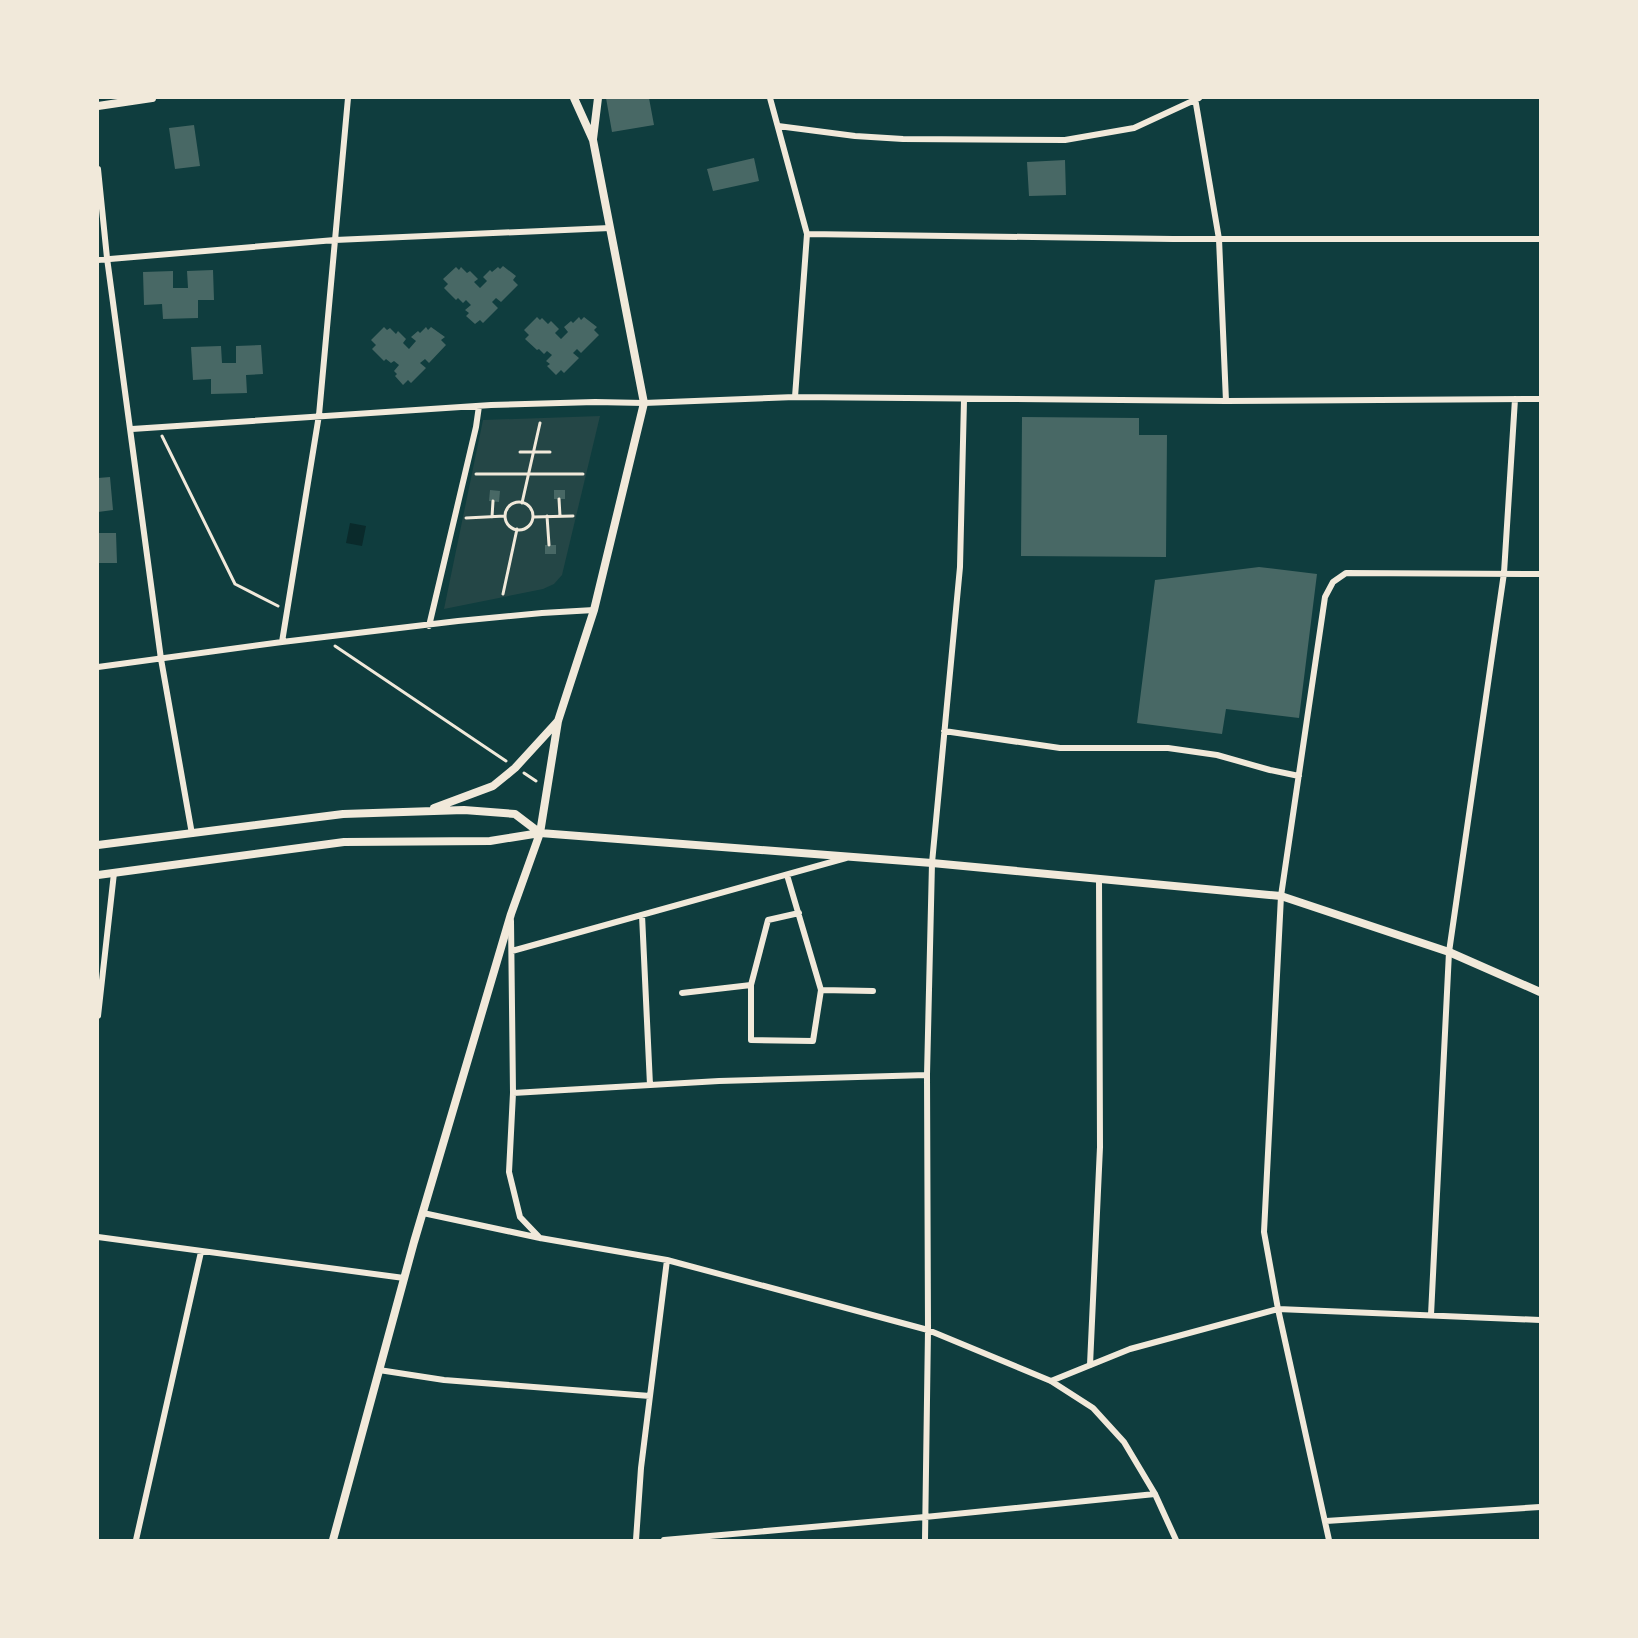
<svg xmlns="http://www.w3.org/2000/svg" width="1638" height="1638" viewBox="0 0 1638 1638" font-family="'Source Sans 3',sans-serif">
	<rect width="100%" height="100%" fill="#0f3d3e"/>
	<path fill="#244646" d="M600,416L562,575L554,584L543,589L444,609L483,420Z"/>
	<path fill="#0a2a2b" d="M350,523L366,526L362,546L346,543Z"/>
	<path fill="#486865" d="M606,98H649L654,125L612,132Z
		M194,125L200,166L175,169L169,128Z
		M754,158L759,181L713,191L707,169Z
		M1065,160L1066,195L1029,196L1027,162Z
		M503,266L516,276L513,280L518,285L501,302L496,298L492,302L498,308L483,323L480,320L475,324L466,316L469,313L465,310L471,305L466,300L463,303L458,298L456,300L444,288L448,284L443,279L456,267L459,270L461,267L467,273L470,271L478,279L474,282L480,288L487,281L483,277L490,270L492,272L498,267L500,269Z
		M213,270L214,300H198V318L163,319L162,304L144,305L143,272L173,271V288H188L187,271Z
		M537,317L540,320L542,318L548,324L551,321L559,329L555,333L561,339L568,332L564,327L571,321L573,323L579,317L581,320L584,317L597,327L594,330L599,335L581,353L577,349L573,353L579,358L564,373L561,370L556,375L547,366L550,364L546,361L552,355L547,351L544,354L539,349L537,350L525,339L529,335L524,330Z
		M384,327L387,330L390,328L396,334L398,331L406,339L403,343L409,349L416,341L411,337L418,331L420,333L426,327L428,330L431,327L445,337L441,340L446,345L429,363L425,359L420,363L426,368L411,383L408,380L403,385L395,376L397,374L394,371L399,365L394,361L391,363L386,359L384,361L372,349L376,345L371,340Z
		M261,345L263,374L246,375L247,393L211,394V379L193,380L191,347L221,346L222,363H236V346Z
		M1022,417L1139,418V435H1167L1166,557L1021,556Z
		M110,477L113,510L98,512V478Z
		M490,490L500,491L499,502L489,501Z
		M554,490H565V499H554Z
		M98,533H116L117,563H98Z
		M545,545H556V554H545Z
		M1259,567L1317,574L1299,718L1226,709L1222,734L1137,723L1155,580Z"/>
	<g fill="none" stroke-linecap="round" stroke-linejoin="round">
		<path stroke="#f1e9da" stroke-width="3" d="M162,436L235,584L278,606
			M520,452H550
			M476,474H583
			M559,499L560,516
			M505 516a14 14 0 1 1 28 0a14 14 0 1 1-28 0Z
			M522,503L540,423
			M547,516L549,545
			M492,517L493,501
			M533,517L573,516
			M466,518L505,516
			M503,594L517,529
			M335,646L506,761
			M524,773L536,781"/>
		<path stroke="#f1e9da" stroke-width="6" d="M770,98L807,234L795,397
			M1195,98L1219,239L1226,401
			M778,126L855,136L903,139L1065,140L1134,128L1199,98
			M98,169L107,258L161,659L192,834
			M807,234L1173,239H1540
			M98,260L335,240L610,228
			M132,429L491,405L595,402L644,403L795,397L1226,401L1540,399
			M429,626L476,427L479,406
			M282,642L319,415L348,98
			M98,667L282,642L458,621L542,613L594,610
			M944,731L1060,748H1168L1217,755L1270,770L1299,776
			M787,875L821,990L813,1041L751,1040V985L768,920L799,913
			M642,915L650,1085
			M511,921L513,1093L509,1172L520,1217L540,1238
			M512,951L846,858
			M821,990L873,991
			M682,993L751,985
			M98,1016L114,873
			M513,1093L719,1081L927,1075
			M423,1213L540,1238L667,1260L928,1330L1051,1381L1093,1408L1124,1442L1155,1494L1176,1540
			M98,1237L404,1278
			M1431,1315L1449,952L1504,573L1515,399
			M1090,1365L1100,1147L1099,879
			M379,1370L444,1380L650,1396
			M1051,1381L1130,1349L1278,1309L1540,1320
			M1326,1521L1540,1507
			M136,1540L201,1252
			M636,1540L641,1468L667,1260
			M664,1540L925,1517L1155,1494
			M925,1540L928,1330L927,1075L932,863L960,567L964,400
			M1329,1540L1278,1309L1264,1232L1281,896L1325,597L1333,582L1346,573L1540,574"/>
		<path stroke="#f1e9da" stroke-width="8" d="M98,106L152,98
			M593,139L598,98
			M434,808L493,786L515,768L558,721
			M98,845L343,814L464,810L515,814L540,833
			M98,875L344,842L490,841L540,833L932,863L1281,896L1449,952L1540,992
			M333,1540L414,1242L511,914L540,833L558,721L594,610L644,403L593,140L574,98"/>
	</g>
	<rect width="1638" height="1638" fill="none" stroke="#f1e9da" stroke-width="198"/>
</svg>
